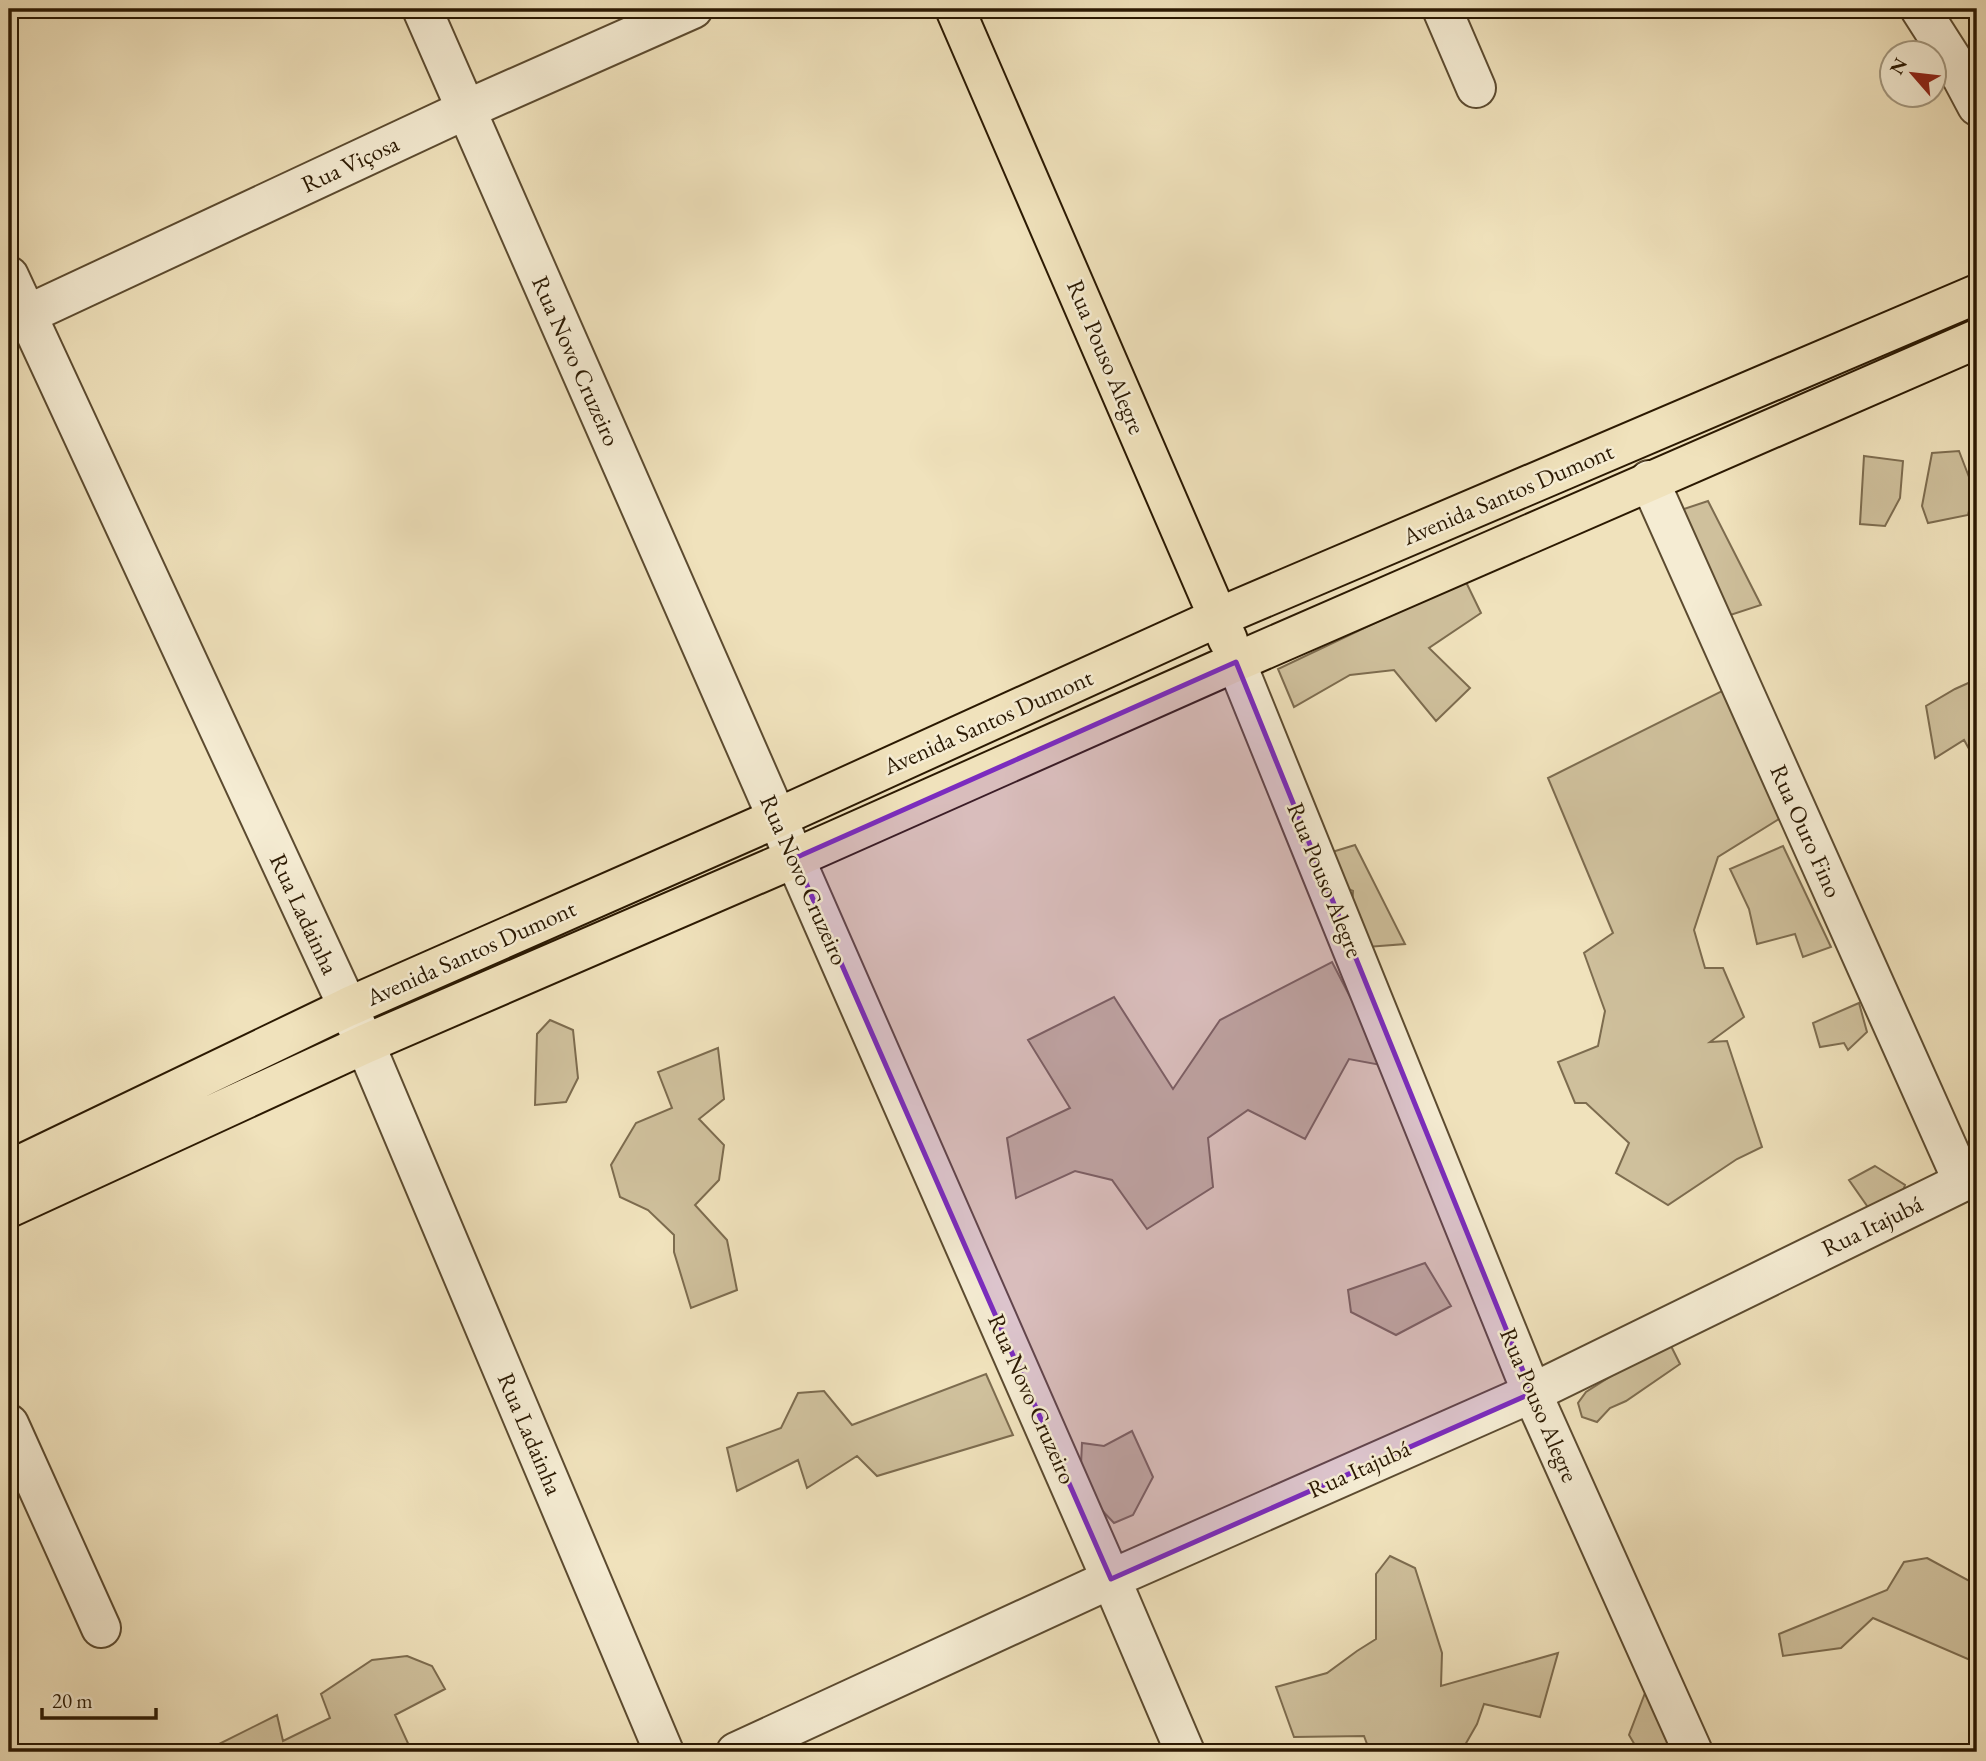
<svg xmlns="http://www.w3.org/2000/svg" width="1986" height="1761" viewBox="0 0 1986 1761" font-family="'EB Garamond',serif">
	<rect width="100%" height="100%" fill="#f0e2bc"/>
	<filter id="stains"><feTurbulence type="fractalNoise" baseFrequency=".00286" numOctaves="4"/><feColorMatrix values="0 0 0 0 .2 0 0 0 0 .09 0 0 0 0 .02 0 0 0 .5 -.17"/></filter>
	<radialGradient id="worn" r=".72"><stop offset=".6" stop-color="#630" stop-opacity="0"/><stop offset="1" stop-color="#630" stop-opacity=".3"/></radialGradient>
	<path fill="#cfc09c" stroke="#7d6c4f" stroke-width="2" d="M1959,451L1974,490L1968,515L1928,523L1922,506L1932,453Z
		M1864,456L1903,461L1900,498L1885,526L1860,524Z
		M1708,501L1761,605L1712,621L1678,511Z
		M1465,580L1481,613L1429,648L1470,688L1436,721L1394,670L1350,675L1294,707L1278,669Z
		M1977,679V763L1964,740L1935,758L1926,706L1955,689Z
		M1730,687L1787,814L1718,857L1694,930L1705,968H1723L1744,1017L1710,1042L1727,1041L1762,1147L1737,1159L1668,1205L1616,1173L1629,1143L1586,1103H1575L1558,1062L1598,1046L1605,1011L1584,953L1613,933L1548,778Z
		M1355,845L1405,944L1367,947L1352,911L1353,891L1336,884L1332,852Z
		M1783,846L1831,947L1803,957L1795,934L1757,944L1749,909L1730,869Z
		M544,933L547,946L397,1012L395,999Z
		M1332,962L1386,1066L1349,1059L1305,1139L1248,1110L1208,1138L1213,1187L1147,1229L1112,1180L1075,1171L1016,1198L1007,1138L1070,1108L1028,1040L1114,997L1173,1089L1220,1020Z
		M1859,1003L1867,1032L1848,1050L1844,1043L1820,1047L1813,1023Z
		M550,1020L573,1030L578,1078L566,1102L535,1105L537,1034Z
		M718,1048L724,1099L699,1119L724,1145L719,1180L695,1205L727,1240L737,1290L691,1308L674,1252V1235L648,1210L620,1197L611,1165L636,1123L672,1108L658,1072Z
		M1875,1166L1905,1185L1900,1200L1872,1213L1849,1180Z
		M1425,1263L1451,1306L1396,1335L1351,1312L1348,1290Z
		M1668,1340L1680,1364L1626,1401L1610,1408L1597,1422L1582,1417L1578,1403L1586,1392Z
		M986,1374L1013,1435L877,1476L857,1456L807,1488L798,1460L737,1491L727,1448L781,1428L798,1393L824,1391L852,1425Z
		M1132,1431L1153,1477L1133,1515L1114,1523L1080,1487L1082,1443L1104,1446Z
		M1390,1556L1415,1568L1442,1653L1441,1686L1558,1653L1540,1717L1484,1704L1477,1724L1461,1752H1370L1364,1736L1294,1737L1276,1687L1327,1673L1357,1651L1376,1639V1574Z
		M1927,1558L1977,1585V1663L1873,1618L1841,1648L1783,1656L1779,1634L1887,1590L1904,1562Z
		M407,1656L432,1666L445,1689L395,1715L412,1752H203L277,1715L283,1741L330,1718L321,1694L372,1660Z
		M1654,1684L1685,1752H1639L1629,1735L1645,1693Z"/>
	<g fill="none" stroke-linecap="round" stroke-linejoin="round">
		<defs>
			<path id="minor" d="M422,9L1111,1579L1185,1752
				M1442,9L1476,88
				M1920,9L1952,59L1977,106
				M9,276L365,1044L664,1752
				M9,323L465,110L693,9
				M1649,480L1963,1182
				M1236,662L1532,1393L1693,1752
				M9,1424L101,1628
				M736,1752L1111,1579L1532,1393L1977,1175"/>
			<path id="major" d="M955,9L1228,640
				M9,1170L348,1007L777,818L1219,617L1977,294
				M9,1208L365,1044L795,858L1236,662L1977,339"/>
		</defs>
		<use href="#minor" stroke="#5c4b30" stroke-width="42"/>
		<use href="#major" stroke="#2b1902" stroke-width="42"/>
		<use href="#minor" stroke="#f5ecd3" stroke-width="38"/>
		<use href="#major" stroke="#f0e2bc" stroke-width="38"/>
	</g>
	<path fill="#7b2cbf" fill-opacity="0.2" stroke="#7b2cbf" stroke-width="5" stroke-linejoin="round" d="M1236,662L1532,1393L1111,1579L795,858Z"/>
	<g text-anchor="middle" stroke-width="5" stroke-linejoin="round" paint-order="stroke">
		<g font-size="24" fill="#2b1902" stroke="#f5ecd3">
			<text transform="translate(350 164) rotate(-25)" y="8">Rua Viçosa</text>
			<text transform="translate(1106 357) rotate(67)" y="8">Rua Pouso Alegre</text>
			<text transform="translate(576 361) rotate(66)" y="8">Rua Novo Cruzeiro</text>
			<text transform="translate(1508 494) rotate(-23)" y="8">Avenida Santos Dumont</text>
			<text transform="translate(988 722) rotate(-24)" y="8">Avenida Santos Dumont</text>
			<text transform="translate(1806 831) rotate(66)" y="8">Rua Ouro Fino</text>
			<text transform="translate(804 880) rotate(66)" y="8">Rua Novo Cruzeiro</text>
			<text transform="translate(1325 880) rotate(68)" y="8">Rua Pouso Alegre</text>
			<text transform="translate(304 914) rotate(65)" y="8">Rua Ladainha</text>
			<text transform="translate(471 953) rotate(-24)" y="8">Avenida Santos Dumont</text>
			<text transform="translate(1872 1226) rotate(-26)" y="8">Rua Itajubá</text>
			<text transform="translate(1032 1399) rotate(66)" y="8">Rua Novo Cruzeiro</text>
			<text transform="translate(1539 1405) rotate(67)" y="8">Rua Pouso Alegre</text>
			<text transform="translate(530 1434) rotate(67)" y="8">Rua Ladainha</text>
			<text transform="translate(1359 1469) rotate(-24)" y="8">Rua Itajubá</text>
		</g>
	</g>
	<rect width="1986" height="1761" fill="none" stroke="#f0e2bc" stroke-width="35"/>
	<rect x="10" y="10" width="1965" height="1740" fill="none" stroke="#2b1902" stroke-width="3.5"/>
	<rect x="18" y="18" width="1951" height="1726" fill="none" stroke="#2b1902" stroke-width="2"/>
	<g transform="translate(1913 74) rotate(298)"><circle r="33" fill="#f5ecd3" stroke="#a4987f" stroke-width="2"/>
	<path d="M0-5L12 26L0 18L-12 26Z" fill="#8f2418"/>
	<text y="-10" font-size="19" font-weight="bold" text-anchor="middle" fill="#2b1902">N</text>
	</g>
	<path d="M42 1708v10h114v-10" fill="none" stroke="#2b1902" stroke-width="3.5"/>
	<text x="52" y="1708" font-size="21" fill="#2b1902" stroke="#f5ecd3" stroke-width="5" paint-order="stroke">20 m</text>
	<rect width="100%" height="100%" filter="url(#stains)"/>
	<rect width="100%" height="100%" fill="url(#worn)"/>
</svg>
